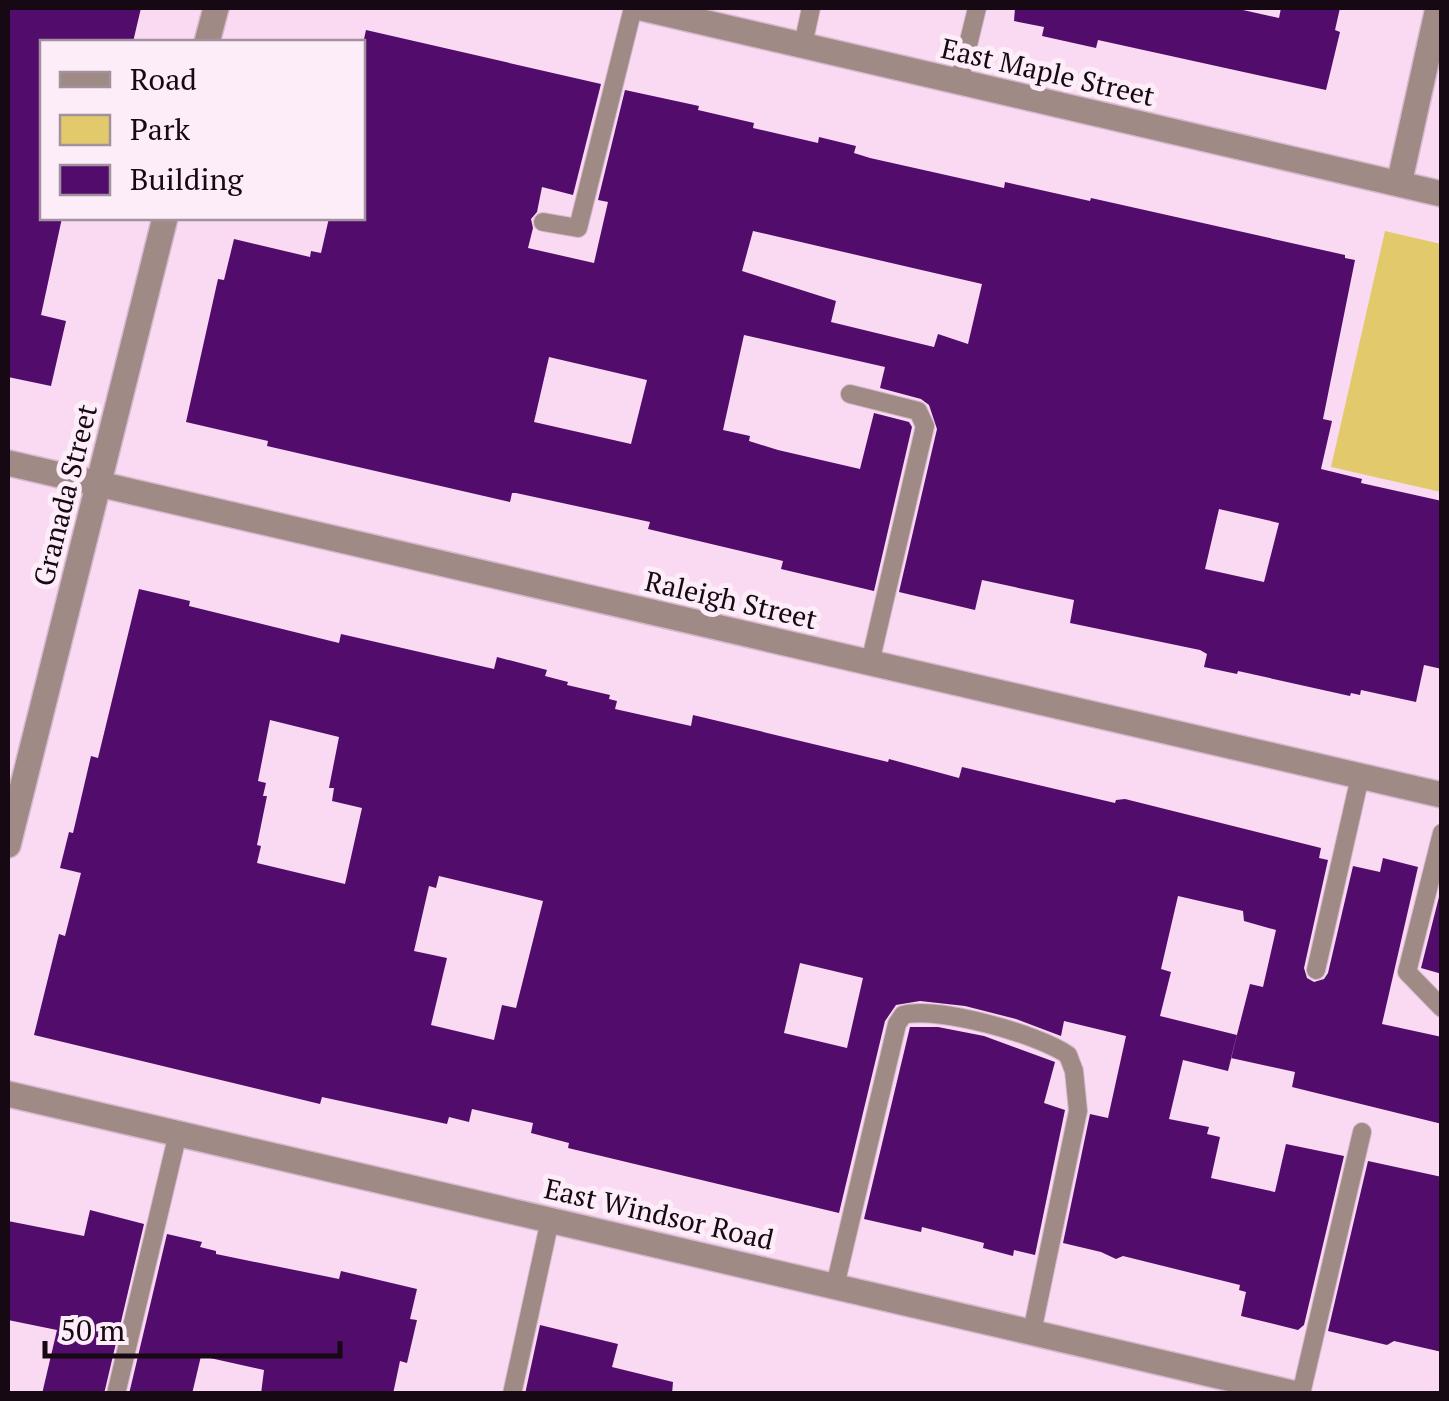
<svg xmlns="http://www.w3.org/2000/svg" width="1449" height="1401" viewBox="0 0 1449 1401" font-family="'PT Serif',serif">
	<rect width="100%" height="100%" fill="#fadaf2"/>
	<path fill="#e2c96b" d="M1385,231L1441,244V492L1331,467Z"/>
	<path fill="#520c6b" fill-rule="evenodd" d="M8,8H141L133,42H42V218H62L41,315L66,321L51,386L8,377Z
		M1015,8H1234L1279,18L1281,8H1340L1335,30L1340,32L1326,90L1098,40L1096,48L1042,36L1044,27L1014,21Z
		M366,30L601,84L573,195L542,187L537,212L531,219L533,228L528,248L594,263L608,202L598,200L625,90L699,106L698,110L754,123L753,128L818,143L819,137L856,146L854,153L870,158L1004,188L1005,182L1090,201L1091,198L1345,255V258L1355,260L1323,419L1332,421L1321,469L1362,479L1361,483L1442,501V669L1424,665L1416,702L1361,690L1360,695L1351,693L1350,696L1238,671L1237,674L1204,667L1207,654L1200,650L1070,623L1074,600L982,580L975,610L899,592L937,429L929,405L921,399L880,388L885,367L744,335L723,430L750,436L749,441L778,450L860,469L874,413L909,422L912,427L874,591L781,569L783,561L648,529L650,522L516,493H512L510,502L267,446L268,441L186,422L218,279L224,280L234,239L310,257L311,251L321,253L329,218H362V48ZM753,231L982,284L968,344L938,334L934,347L831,322L836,301L742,271ZM549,357L647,380L631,444L534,422ZM1219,509L1279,523L1264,582L1205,569Z
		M139,589L190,601L189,606L339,643L341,634L494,669L497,657L547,670L545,676L568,682L567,685L610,695L609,699L617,701L615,709L691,726L693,715L888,762L889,759L959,778L962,767L1115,803L1116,800L1125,799L1321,848L1319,858L1328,860L1304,968L1307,978L1314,982L1324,979L1328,973L1353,866L1380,872L1383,858L1418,867L1382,1024L1442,1037V1124L1292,1087L1295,1072L1231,1058L1250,984L1263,987L1276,930L1244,921L1243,911L1178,896L1161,969L1171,972L1160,1016L1237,1035L1228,1071L1183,1060L1169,1119L1209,1127L1207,1134L1220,1137L1211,1178L1275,1192L1286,1144L1344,1156L1304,1325L1298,1330L1241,1316L1246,1292L1239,1290L1240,1285L1123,1256L1116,1259L1101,1252L1063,1243L1090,1114L1108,1118L1126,1036L1064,1021L1061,1036L1016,1019L965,1006L920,1001L896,1005L885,1021L839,1213L568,1148L569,1143L531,1133L533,1123L472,1109L469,1122L449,1117L447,1124L322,1097L320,1104L34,1035L59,934L65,936L81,873L60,868L69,832L73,833L91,756L98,758ZM270,720L339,737L329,788H334L332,801L362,808L345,884L257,863L261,846L257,845L267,796H263L266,783L258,781ZM439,876L543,901L516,1008L502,1005L494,1040L431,1025L447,958L414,951L429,886L436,888ZM800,963L863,978L847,1048L784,1033Z
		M1439,897L1442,898V974L1421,968Z
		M910,1027H938L984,1036L1055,1062L1044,1103L1065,1110L1035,1255L1014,1250L1013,1256L983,1248L984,1243L922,1227L921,1232L864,1219Z
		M1368,1161L1442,1177V1352L1394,1341L1387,1345L1328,1331Z
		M90,1210L144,1224L104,1394H42L57,1330L8,1320V1221L84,1236Z
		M167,1234L202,1242L200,1247L216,1251V1254L339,1279L341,1271L417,1289L410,1319L417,1320L407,1363L400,1361L393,1394H261L264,1370L201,1356L192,1394H129Z
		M540,1325L618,1344L612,1367L673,1382L672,1394H525Z"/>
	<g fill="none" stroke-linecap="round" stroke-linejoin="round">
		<defs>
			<path id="service" d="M803,45L811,8
				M959,82L977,8
				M543,222L578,228L633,8
				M850,394L918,411L925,426L870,663
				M1442,833L1407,972L1442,1008
				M1316,970L1360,777
				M835,1286L897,1024L903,1015C938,1006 1038,1034 1068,1055L1074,1071L1078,1111L1032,1332
				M116,1394L178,1133
				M512,1394L550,1220
				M1301,1394L1362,1132"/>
			<path id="minor" d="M642,8L1442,194
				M207,42L216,8
				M1399,184L1438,8
				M8,463L1442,795
				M8,845L165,218
				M8,1094L1296,1394"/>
		</defs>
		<use href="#service" stroke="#d6b9ce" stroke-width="20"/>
		<use href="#minor" stroke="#d6b9ce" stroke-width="28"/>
		<use href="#service" stroke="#a08a85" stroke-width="18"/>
		<use href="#minor" stroke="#a08a85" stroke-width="25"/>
	</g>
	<g text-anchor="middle" stroke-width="10" stroke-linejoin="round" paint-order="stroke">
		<g font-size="28" fill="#160913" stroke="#fdedf9">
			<text transform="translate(1048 72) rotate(13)" y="10">East Maple Street</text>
			<text transform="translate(65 495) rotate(-76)" y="10">Granada Street</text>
			<text transform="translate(731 600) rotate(13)" y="10">Raleigh Street</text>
			<text transform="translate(659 1214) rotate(13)" y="10">East Windsor Road</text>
		</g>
	</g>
	<rect width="1449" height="1401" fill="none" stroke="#160913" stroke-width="20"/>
	<rect x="40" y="40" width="325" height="180" fill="#fdedf9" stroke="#a1929d" stroke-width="2.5"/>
	<rect x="60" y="72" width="50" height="15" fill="#a08a85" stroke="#a1929d" stroke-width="2.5"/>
	<text x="130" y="90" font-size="30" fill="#160913">Road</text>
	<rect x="60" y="115" width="50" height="30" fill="#e2c96b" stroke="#a1929d" stroke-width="2.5"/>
	<text x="130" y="140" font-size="30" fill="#160913">Park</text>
	<rect x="60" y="165" width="50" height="30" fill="#520c6b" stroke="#a1929d" stroke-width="2.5"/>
	<text x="130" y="190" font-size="30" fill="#160913">Building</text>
	<path d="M45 1341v15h295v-15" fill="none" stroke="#160913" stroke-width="5"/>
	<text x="60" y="1341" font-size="30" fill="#160913" stroke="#fdedf9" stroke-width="8" paint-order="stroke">50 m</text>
</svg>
